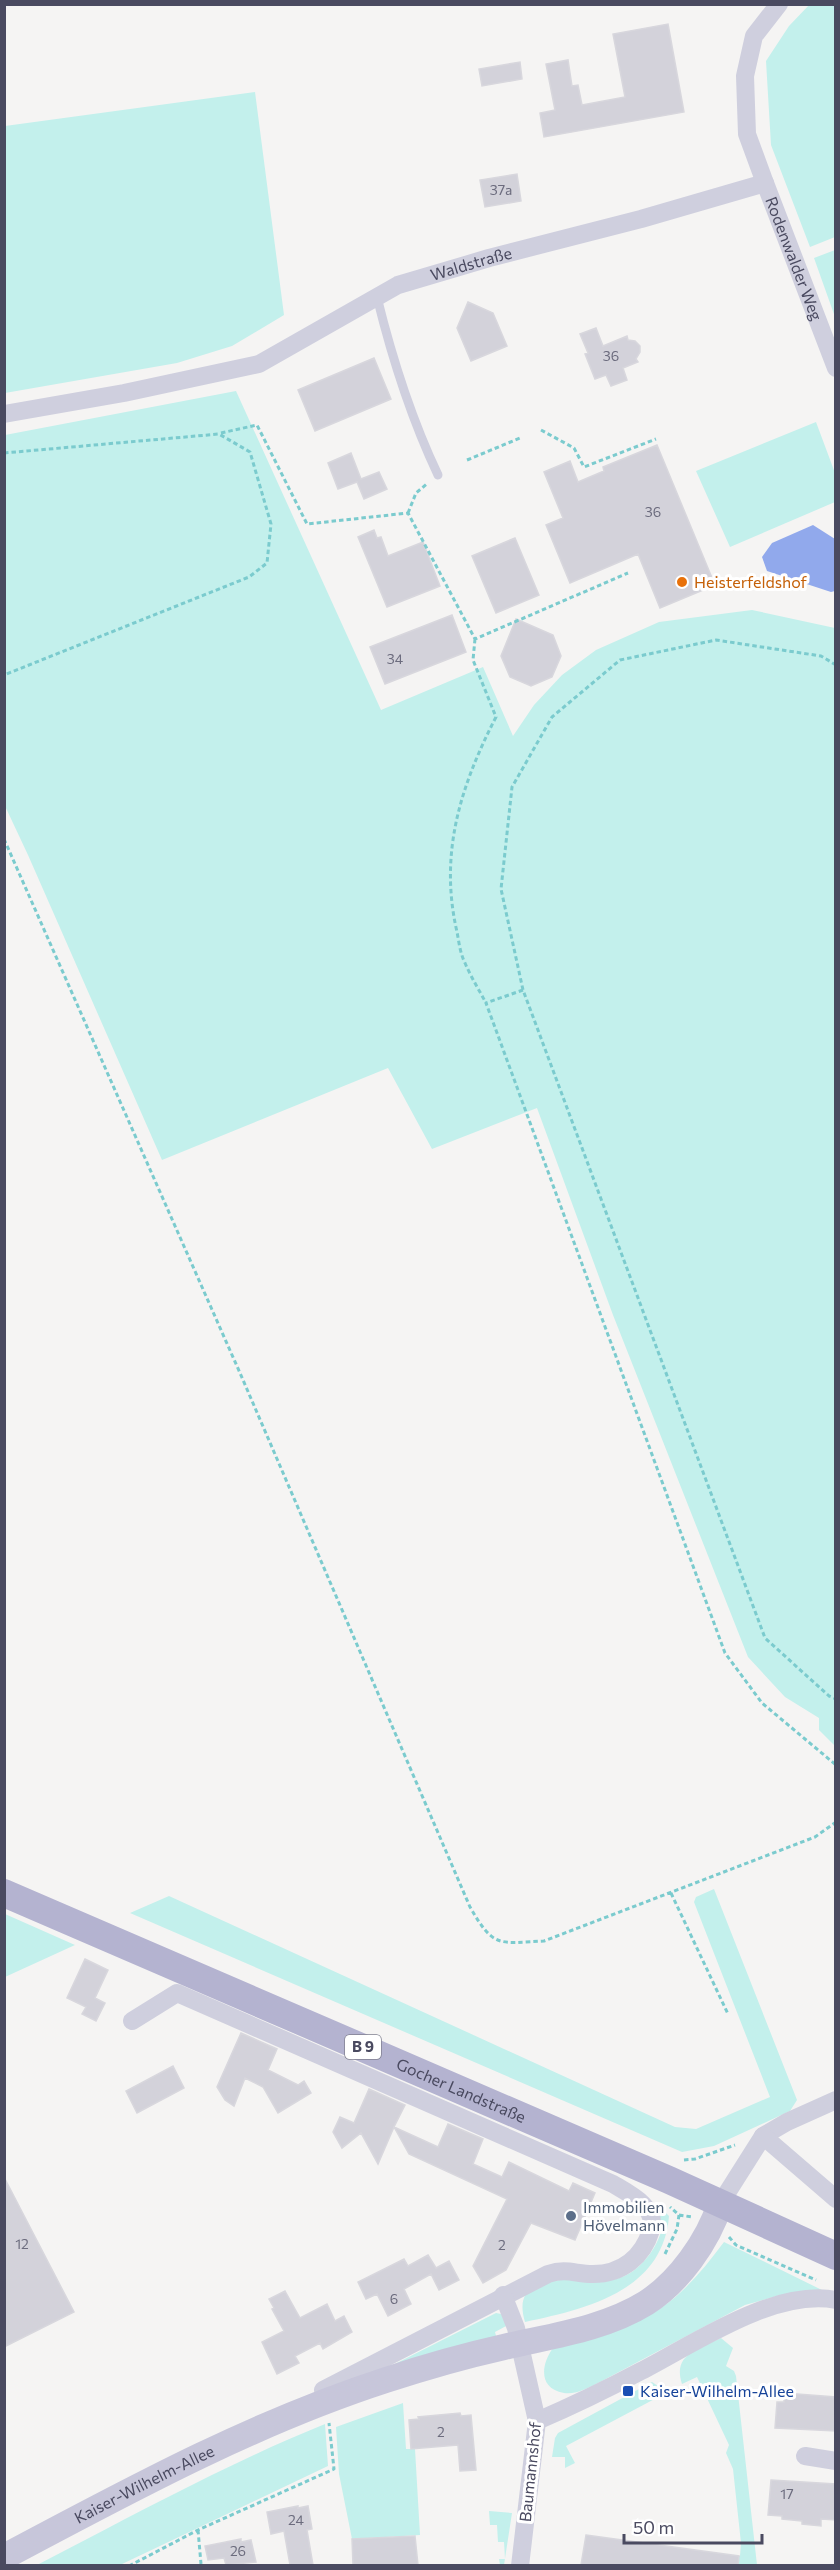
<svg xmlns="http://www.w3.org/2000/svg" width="840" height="2570" viewBox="0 0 840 2570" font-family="Commissioner,sans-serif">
	<rect width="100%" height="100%" fill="#f5f4f3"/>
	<path fill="#c3f0ec" d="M810,4L836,5L835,237L810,247L771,145L766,61L789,26Z
		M255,92L284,315L232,346L177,363L5,393V126Z
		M835,250V317L814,258Z
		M236,391L381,710L483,667L513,736L534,705L562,675L596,650L659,622L752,610L835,628V1746L819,1730V1718L785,1697L748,1657L613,1315L537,1108L432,1149L388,1068L162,1160L28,855L5,806V435Z
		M816,422L835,473V502L730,547L696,471Z
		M714,1889L797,2100L790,2111L751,2129L714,2146L682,2152L130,1913L169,1896L675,2127L696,2129L770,2097L694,1902L696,1897Z
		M4,1914H5L75,1945L5,1977Z
		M658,2205L669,2216C663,2292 585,2309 525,2322C507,2263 590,2285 619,2278C634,2274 649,2258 656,2244C664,2230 663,2220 655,2206Z
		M724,2242L824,2291L777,2296L745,2305L600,2382C590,2387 576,2395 564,2393C538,2389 541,2364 553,2348C586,2337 632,2328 661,2308C686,2291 706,2266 724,2242Z
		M496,2313L501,2314L508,2325L495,2332L497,2340L375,2374Z
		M721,2338L733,2348L726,2366L734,2371L736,2376L757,2565H735L737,2556H740L741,2543L733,2469L726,2453L729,2445L697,2377L682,2384C672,2354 699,2349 721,2338Z
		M652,2382L661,2388L664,2394L566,2446L575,2463L565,2468V2457H552L555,2438L558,2433Z
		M403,2403L406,2449H415L420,2535L352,2539L339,2474L336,2427Z
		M325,2424L328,2466L120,2565H37C132,2516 226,2464 325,2424Z
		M489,2511L512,2513L504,2565H500L499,2559H505L504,2542H498L497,2525H490Z"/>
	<path fill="#91a9ec" d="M813,525L835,539V591L831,592L767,571L762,557L772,543Z"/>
	<path fill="#d3d2da" stroke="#d8d7dd" stroke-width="1.5" d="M668,24L684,112L544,137L540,113L555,110L546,64L568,60L572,86L578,85L582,105L625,97L613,34Z
		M520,62L522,79L482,86L479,69Z
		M517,174L521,201L485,207L480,180Z
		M468,302L493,313L507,346L471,361L457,328Z
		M596,328L603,346L627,336L628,340L635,341L640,346V352L636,359L638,362L623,368L627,380L611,386L606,375L595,379L585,354L588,353L580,334Z
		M374,358L391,399L315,431L298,390Z
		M657,445L715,585L660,608L638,554L570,583L546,525L563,518L544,472L570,461L578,482L604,471L603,467Z
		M351,453L361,479L379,472L387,489L364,499L357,482L338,489L328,463Z
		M374,530L377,538L381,537L388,556L423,542L440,586L387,607L358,537Z
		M515,538L539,595L496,613L472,556Z
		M452,615L466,652L385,684L370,647Z
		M516,619L553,635L561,656L552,677L531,686L510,677L501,656Z
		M85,1959L108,1970L95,1998L105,2003L96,2021L82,2014L86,2007L67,1998Z
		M241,2033L277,2049L268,2070L298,2085L304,2081L311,2093L278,2113L263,2087L245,2078L234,2106L225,2100L217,2087Z
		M173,2066L184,2088L137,2113L126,2091Z
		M369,2089L405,2105L394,2127L438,2147L448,2124L483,2139L473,2164L502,2177L509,2162L569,2191L573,2183L595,2193L575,2240L531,2223L506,2270L483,2283L473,2266L507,2199L409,2154L394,2127L378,2164L361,2133L342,2148L333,2132L340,2117L354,2123Z
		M4,2177L74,2312L4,2347Z
		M428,2255L436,2268L449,2261L459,2280L439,2290L431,2274L404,2289L411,2304L388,2316L377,2294L366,2299L358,2282L404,2259L408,2266Z
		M285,2291L300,2318L327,2304L335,2321L344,2316L352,2332L323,2349L320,2343L295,2356L299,2363L277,2374L262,2342L284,2331L272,2309L274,2308L269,2299Z
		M784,2393L836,2397V2431L775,2428L777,2402H784Z
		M460,2413L461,2416L471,2415L476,2470L460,2471L458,2445L411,2449L409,2420L419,2419L418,2417Z
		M771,2480L836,2484V2520L821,2519V2526L802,2524V2521L782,2519V2516L768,2515Z
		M298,2506V2508L308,2506L312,2529L307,2530L313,2565H290L284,2531L271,2534L267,2512Z
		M586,2535L739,2556L738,2565H581Z
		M415,2536L418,2565H353L352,2539Z
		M241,2539V2542L251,2540L256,2562L226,2565L224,2558L208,2560L205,2546Z"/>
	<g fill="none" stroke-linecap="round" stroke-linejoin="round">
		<path stroke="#7bcbce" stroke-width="3" stroke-dasharray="4.5 3" stroke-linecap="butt" d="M541,430L574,448L584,467L656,439
			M221,433L257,425L307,524L408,513L475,639L628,573
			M4,453L219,434L250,452L271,524L267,563L249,577L4,675
			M467,460L520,438
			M408,513L416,493L428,483
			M475,639L473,660L496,717C460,787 439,854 457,932C459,942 460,953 465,963C471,977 479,990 486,1003
			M836,665L821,656L716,640L620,660L552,717L512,787L501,889L523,990L765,1638L829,1696L836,1699
			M4,839L240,1373L470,1907C494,1949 499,1943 544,1941L815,1837L836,1822
			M523,990L486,1003L725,1653L762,1703L836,1765
			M671,1893L728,2014
			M684,2160L695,2159L735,2145
			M679,2215L692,2217
			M729,2237L736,2245L816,2280
			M665,2254L677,2229L679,2215L670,2207
			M198,2530L201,2564
			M129,2566L198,2530L334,2469L329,2423"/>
		<path stroke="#cfcfde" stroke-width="9" d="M377,297C392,358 411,418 438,475"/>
		<g stroke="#cfcfde" stroke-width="18">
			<path id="s1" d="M765,183L836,368"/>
			<path id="s2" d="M4,414L124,393L259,364L398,285L489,258L641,219L765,183L747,134L745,76L754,36L779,4"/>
			<path d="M132,2021L177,1993L613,2184C630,2194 658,2208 651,2230C643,2257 622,2274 593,2274C575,2274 567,2268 548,2274L323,2390"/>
			<path d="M763,2136L787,2122L836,2100"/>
			<path d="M720,2204L763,2136L836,2199"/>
			<path d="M503,2295L516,2328L537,2421L520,2566"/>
			<path d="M537,2421C572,2406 607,2389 641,2371C694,2344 774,2288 836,2300"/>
			<path d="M805,2456L836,2461"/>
		</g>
		<path stroke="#c7c6da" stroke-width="26" id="s3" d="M4,2557C128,2491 253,2423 386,2380C425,2367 464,2356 504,2347C551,2336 604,2329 646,2303C679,2282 708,2241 720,2204"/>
		<path stroke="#b4b3d0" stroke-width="28" id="s4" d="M4,1893L669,2180L836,2256"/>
	</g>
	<circle fill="#e8710a" stroke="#fff" stroke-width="2" cx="682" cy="582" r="6"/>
	<circle fill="#5c6f8a" stroke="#fff" stroke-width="2" cx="571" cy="2216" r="6"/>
	<rect fill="#1a4fb4" stroke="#fff" stroke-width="2" x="622" y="2385" width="12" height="12" rx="3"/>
	<g text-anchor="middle" stroke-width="6" stroke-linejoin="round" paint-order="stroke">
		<g font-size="14" fill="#6c6c7e">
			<text x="501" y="195">37a</text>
			<text x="611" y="361">36</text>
			<text x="653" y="517">36</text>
			<text x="395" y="664">34</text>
			<text x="22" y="2249">12</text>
			<text x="502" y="2250">2</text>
			<text x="394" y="2304">6</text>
			<text x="441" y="2437">2</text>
			<text x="787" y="2499">17</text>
			<text x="296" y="2525">24</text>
			<text x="238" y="2556">26</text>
		</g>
		<rect fill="#fff" stroke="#808090" stroke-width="1.5" x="345" y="2035" width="36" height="24" rx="4.5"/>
		<g font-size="15" font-weight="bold" fill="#4a4a60">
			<text x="363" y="2052">B 9</text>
		</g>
		<g font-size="16" fill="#4a4a60" stroke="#fff">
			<text dy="6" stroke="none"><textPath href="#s1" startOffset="81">Rodenwalder Weg</textPath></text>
			<text dy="6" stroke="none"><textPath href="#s2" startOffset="496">Waldstraße</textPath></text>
			<text dy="6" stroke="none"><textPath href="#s4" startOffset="498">Gocher Landstraße</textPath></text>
			<text transform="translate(530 2472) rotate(-84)" y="6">Baumannshof</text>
			<text dy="6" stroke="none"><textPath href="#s3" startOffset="158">Kaiser-Wilhelm-Allee</textPath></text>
		</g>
		<g font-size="16" fill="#c56008" stroke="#fff" text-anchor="start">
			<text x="694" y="588">Heisterfeldshof</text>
		</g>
		<g font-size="16" fill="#4e5e75" stroke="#fff" text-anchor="start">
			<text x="583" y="2213">Immobilien<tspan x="583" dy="18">Hövelmann</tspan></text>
		</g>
		<g font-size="16" fill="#164399" stroke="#fff" text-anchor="start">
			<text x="640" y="2397">Kaiser-Wilhelm-Allee</text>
		</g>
	</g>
	<rect width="840" height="2570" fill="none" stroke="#4a4a60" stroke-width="12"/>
	<path d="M624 2534v9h138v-9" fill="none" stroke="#4a4a60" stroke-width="3"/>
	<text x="633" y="2534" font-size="18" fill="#4a4a60" stroke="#ffffff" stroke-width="4.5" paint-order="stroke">50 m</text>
</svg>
